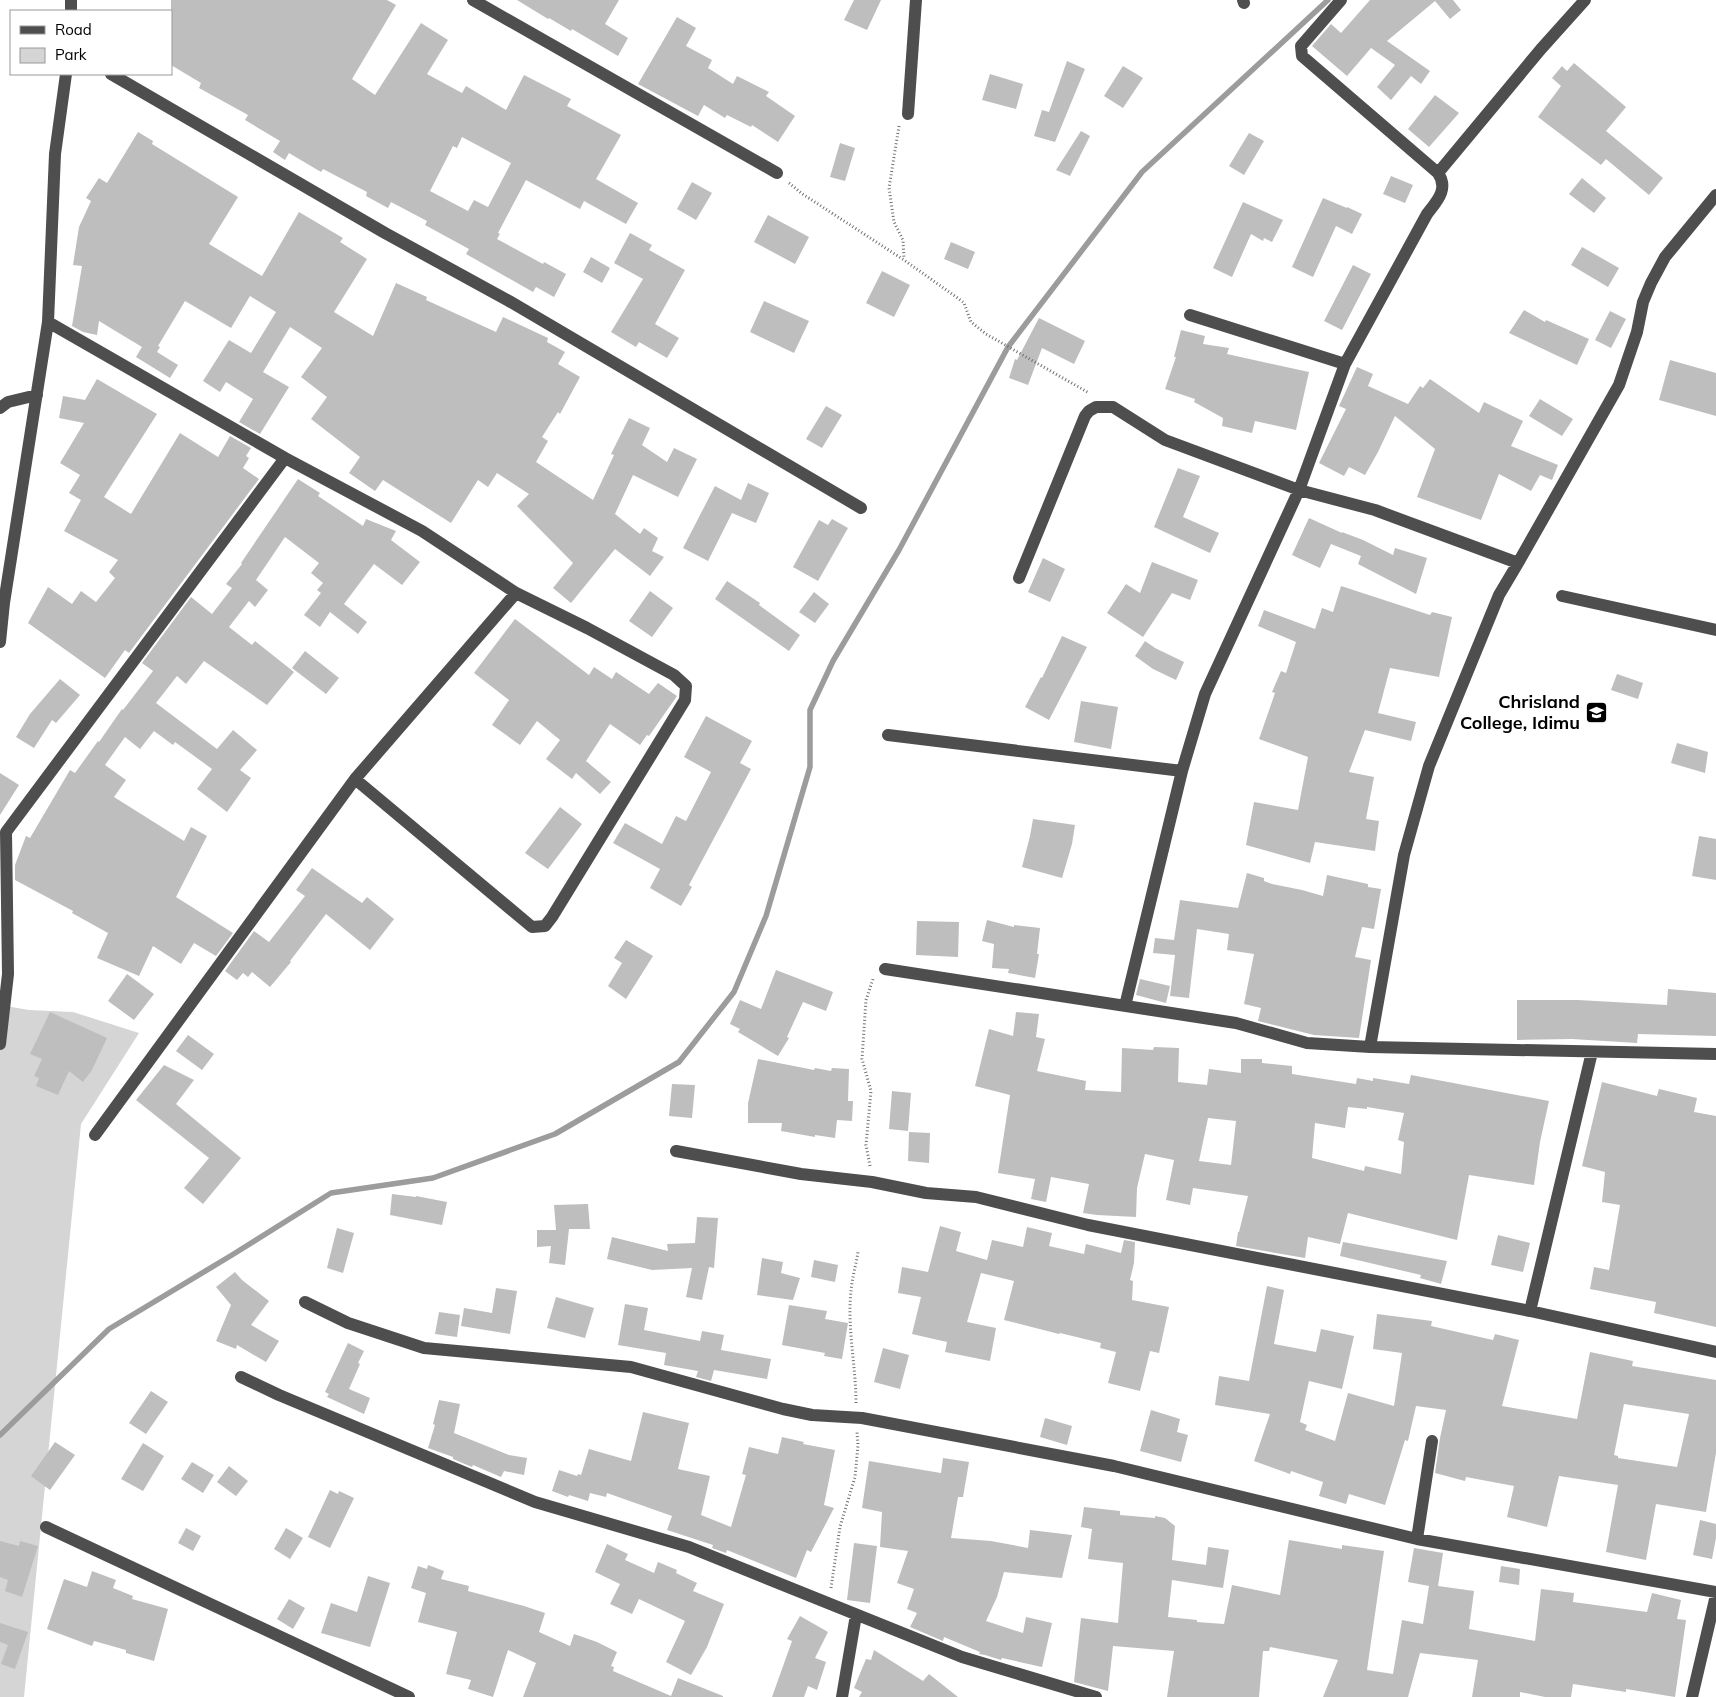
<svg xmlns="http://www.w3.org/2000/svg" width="1716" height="1697" viewBox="0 0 1716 1697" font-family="Mulish,sans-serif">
	<rect width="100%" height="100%" fill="#fff"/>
	<path fill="#d5d5d5" d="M0,1005L29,1010L73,1012L139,1033L81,1124L24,1697H0Z"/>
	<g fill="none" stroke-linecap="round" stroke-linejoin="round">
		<path stroke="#9c9c9c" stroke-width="5.5" d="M0,1435L109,1329L232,1255L331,1193L433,1178L555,1134L679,1062L734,992L766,916L810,767V710L833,661L899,550L1008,347L1142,172L1328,0"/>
	</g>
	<path fill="#bebebe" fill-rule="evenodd" d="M171,0H387L396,5L352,79L375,95L421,23L448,40L427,74L462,93L466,86L506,110L524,75L571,99L567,106L621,135L596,179L638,203L626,224L584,201L580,209L526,180L498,233L500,234L497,239L543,264L544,262L566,274L554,297L536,287L533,292L466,254L469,249L425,225L427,221L391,202L388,208L366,196L367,192L323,169L321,172L289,153L285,160L273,152L280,141L245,120L248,115L199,88L201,83L171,65ZM462,137L511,163L488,207L474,200L468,211L430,191L453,146L457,148Z
		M517,0H619L605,24L628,38L618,56L572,29L571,31L549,18L548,19Z
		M854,0H881L867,30L844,20Z
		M1370,0H1453L1461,10L1450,19L1435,1L1387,41L1430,71L1421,84L1411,76L1391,100L1377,87L1395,65L1371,48L1347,76L1312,46L1331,24L1341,33Z
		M677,17L696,28L686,46L712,60L708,68L733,84L737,76L769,92L766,96L795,116L778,142L752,125L751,127L727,115L725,118L704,105L698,116L638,84Z
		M1067,61L1085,69L1055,142L1034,136L1042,110L1049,112Z
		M1574,63L1626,107L1606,131L1663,178L1649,195L1606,159L1601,165L1538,117L1561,86L1552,78L1562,66L1567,71Z
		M1123,66L1143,78L1123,108L1104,96Z
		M990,74L1023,84L1016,109L982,100Z
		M1435,95L1459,113L1429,147L1408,129Z
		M1081,131L1090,136L1070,176L1056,170Z
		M138,132L153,141L152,144L238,197L209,244L262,276L299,212L343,238L340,242L367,259L334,312L373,336L396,283L427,297L426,300L496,332L503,317L548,338L547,342L565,352L558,364L580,377L560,414L558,412L542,437L548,441L536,462L593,500L614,455L611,454L629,418L650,428L642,445L667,462L674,448L697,459L678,497L633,475L615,514L640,534L644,528L658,538L652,551L664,557L650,576L615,549L571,603L553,588L573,563L517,506L529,494L497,473L488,487L478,480L451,523L383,480L375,491L349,473L360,457L311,419L327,397L301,377L322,348L290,327L263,372L289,387L260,434L239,422L253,399L226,382L220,392L203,381L229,340L251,353L276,312L250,296L231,328L185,301L158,346L160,347L157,352L178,365L170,378L136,357L142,347L99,321L97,335L83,332L72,326L82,266L73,265L79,227L91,201L86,198L99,178L107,183Z
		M1249,133L1264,141L1244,175L1229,166Z
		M840,143L855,148L845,181L830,177Z
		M1391,176L1413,185L1405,203L1383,194Z
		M1582,178L1606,198L1594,213L1569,194Z
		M692,182L712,193L696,220L677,209Z
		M1323,198L1347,208V207L1362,214L1352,234L1336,226L1313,277L1292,267Z
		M1243,202L1283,220L1272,242L1264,238L1263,241L1251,234L1232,277L1213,268Z
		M768,215L809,237L795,264L754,242Z
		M630,233L652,245L649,250L685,270L655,324L679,338L667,358L639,342L636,347L611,332L643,279L614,263Z
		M951,242L975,252L968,269L944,259Z
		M1582,247L1619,268L1608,287L1571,265Z
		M591,257L610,268L602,283L583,272Z
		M1353,265L1371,274L1342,330L1324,321Z
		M882,271L910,285L894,317L866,303Z
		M764,301L809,321L794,353L750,332Z
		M1524,310L1545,322L1546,320L1589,339L1577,365L1509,333Z
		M1610,311L1626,319L1611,348L1595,340Z
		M1039,318L1085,341L1074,364L1042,348L1028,385L1009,378L1015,359L1017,360Z
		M1181,330L1205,336L1203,344L1229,348L1227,354L1309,372L1296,430L1255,421L1252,433L1222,426L1223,418L1194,402L1195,399L1165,389L1176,357H1174Z
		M1670,360L1716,373V416L1659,400Z
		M1357,367L1373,374L1368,386L1408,404L1420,386L1423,388L1430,379L1479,413L1484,402L1523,421L1511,446L1558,465L1552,480L1540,475L1531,491L1499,474L1481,520L1417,497L1435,449L1395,416L1378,452L1365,475L1349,467L1344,476L1319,463L1346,409L1339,406Z
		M97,379L157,414L104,497L131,514L180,433L218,457L230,436L251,448L246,456L249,458L243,468L259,479L129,653L125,650L105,678L28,623L48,587L72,604L81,591L96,602L115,578L109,572L118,560L64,531L81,500L69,493L80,475L60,463L84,423L59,418L63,396L85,400Z
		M1540,399L1573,419L1562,436L1529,416Z
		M826,406L842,415L822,448L806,439Z
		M1178,468L1200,476L1183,517L1219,533L1210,553L1154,527Z
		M298,479L320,493L318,496L363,526L366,519L396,531L391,540L420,562L402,585L374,564L344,604L367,622L358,634L330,612L320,627L304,615L321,593L317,590L323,583L311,573L319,563L285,537L256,580L268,590L255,607L249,601L229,627L252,645L255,641L294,672L267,705L204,661L186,684L177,676L156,703L217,749L233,730L257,750L240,770L251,778L227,812L197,789L212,769L175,742L173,745L154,731L140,749L125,737L105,765L126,780L114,797L184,841L191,827L207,836L176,897L233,933L216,956L194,943L181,964L153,946L139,976L97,958L108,933L72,913L73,911L15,880V865L26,836L30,838L70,770L75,773L98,741L99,742L122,709L123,710L153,671L142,663L191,597L212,614L232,588L226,584L242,564L241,563Z
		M748,483L769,493L756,523L732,513L708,561L683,548L715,486L741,500Z
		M1309,518L1342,533V532L1363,540L1393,555L1395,548L1427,558L1416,594L1358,564L1361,556L1331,544L1320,568L1292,555Z
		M832,519L848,528L818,581L793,567L819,520L828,525Z
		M1043,558L1065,569L1050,602L1028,592Z
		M1152,562L1198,580L1190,600L1172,593L1143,637L1107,613L1126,584L1140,593Z
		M727,581L760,603L759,605L800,635L789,651L715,599Z
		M1341,586L1430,615L1432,612L1452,617L1439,677L1390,668L1378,713L1416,722L1411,741L1365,730L1349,772L1374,777L1366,819L1379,821L1375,851L1315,842L1310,863L1246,845L1254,802L1298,810L1308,757L1259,739L1275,693L1272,692L1281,671L1286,673L1296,642L1258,626L1264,610L1315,629L1322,608L1333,612Z
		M650,591L673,608L652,637L629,621Z
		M814,592L829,604L815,623L799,612Z
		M515,619L589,675L594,667L612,679L616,672L649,694L658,683L677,696L649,736L647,735L640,745L610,724L586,761L611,782L600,794L576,773L572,779L546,759L560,740L537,721L520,745L492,725L509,700L474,673Z
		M1062,636L1087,647L1049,720L1025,707L1041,677L1042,678Z
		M1145,641L1155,648L1184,662L1176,680L1153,669L1135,656Z
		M305,651L339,678L326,694L292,668Z
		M1617,674L1643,683L1638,699L1611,690Z
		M60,679L80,695L56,723L52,720L34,748L16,737L30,714Z
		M1081,701L1118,707L1111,749L1074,742Z
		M706,716L752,741L740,763L751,769L689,885L692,887L681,906L650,888L660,869L613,843L625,823L662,844L676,816L686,821L711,772L684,757Z
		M1677,743L1708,752L1705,773L1671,763Z
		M0,773L19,785L0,815Z
		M560,807L582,824L548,869L525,853Z
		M1033,819L1075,825L1072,844L1062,878L1022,867L1030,836Z
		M1699,836L1716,839V880L1692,876Z
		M312,868L362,903L367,897L394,919L370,950L326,914L290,961L291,962L270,987L252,972L248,977L243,973L237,980L225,971L254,931L269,942L305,896L296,890Z
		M1247,873L1264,878V881L1272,884L1302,890L1323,896L1327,875L1368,884V887L1381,889L1374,929L1362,927L1355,957L1371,960L1359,1038L1314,1035L1258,1021L1261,1008L1244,1004L1254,954L1227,950L1229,934L1197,929L1189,998L1170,996L1175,955L1153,953L1155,938L1174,940L1180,900L1238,908Z
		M987,920L1014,927V925L1040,928L1037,954H1039L1035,978L1008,973L1009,969L992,968L994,944L982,941Z
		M917,921L959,922L958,957L916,955Z
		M626,940L653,956L626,999L608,986L622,963L614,958Z
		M776,970L833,992L826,1011L803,1002L787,1037L789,1038L778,1056L738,1032L740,1029L730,1024L740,1000L761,1009Z
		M127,974L154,994L134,1020L108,1001Z
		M1140,979L1170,986L1166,1003L1136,995Z
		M1668,989L1716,993V1036L1638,1034L1637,1043L1572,1039L1517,1040V1000H1578L1667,1005Z
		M50,1012L107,1038L92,1070L83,1082L69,1071L58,1095L36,1086L39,1078L34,1076L42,1059L30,1054Z
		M1016,1012L1039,1014L1036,1037L1045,1039L1037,1071L1086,1081L1085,1090L1121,1092L1122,1048L1153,1050L1154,1047L1179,1048L1178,1082L1207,1085L1209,1069L1241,1073V1059H1262V1063L1292,1066V1074L1356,1084L1357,1078L1373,1081V1078L1409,1084L1411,1075L1549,1101L1540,1142L1534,1185L1469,1175L1457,1240L1348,1213L1340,1244L1308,1237L1305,1258L1236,1246L1238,1232H1239L1248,1196L1193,1188L1190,1205L1166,1200L1174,1160L1145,1154L1137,1188L1136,1217L1097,1215L1083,1213L1089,1184L1051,1177L1046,1202L1031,1199L1035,1179L998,1173L1010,1095L975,1086L989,1029L1013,1036ZM1348,1107L1367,1109V1107L1404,1113L1398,1140L1404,1142L1401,1174L1365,1166L1364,1171L1312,1158L1315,1123L1345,1128ZM1208,1118L1236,1121L1231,1165L1199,1161Z
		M188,1035L214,1054L202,1070L176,1051Z
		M758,1059L814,1070L815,1068L831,1071L832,1068L849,1069L848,1101H853L852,1121L837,1120L835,1138L815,1135V1137L781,1131L782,1123H748V1103Z
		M164,1065L194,1080L176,1104L241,1158L203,1204L184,1188L209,1158L136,1100Z
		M1602,1082L1657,1096L1659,1089L1697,1098L1694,1112L1716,1116V1327L1654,1313L1656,1302L1590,1289L1594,1267L1609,1270L1620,1205L1602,1202L1605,1172L1582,1166Z
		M672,1084L695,1085L692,1118L669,1116Z
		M892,1091L911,1093L908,1131L889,1129Z
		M909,1132L930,1133L929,1163L908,1161Z
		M392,1194L416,1197V1196L447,1202L442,1225L390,1215Z
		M588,1204L590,1229H569L565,1265L549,1263L551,1246L537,1247V1230H556L554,1205Z
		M697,1217L718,1218L714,1268L709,1267L702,1300L686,1297L692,1268L652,1270L607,1259L612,1237L668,1251L667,1244L695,1243Z
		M940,1226L961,1232L956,1251L987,1260L992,1240L1023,1247L1027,1227L1052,1233L1049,1246L1084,1254L1086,1244L1121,1253L1124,1240L1135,1242L1134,1263L1130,1280L1133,1281L1132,1300L1169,1307L1159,1353L1150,1351L1140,1391L1108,1383L1116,1352L1100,1348L1101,1343L1060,1333L1059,1334L1004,1320L1014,1281L981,1273L967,1322L996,1328L990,1361L945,1352L947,1342L912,1334L921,1297L898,1293L902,1267L928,1272Z
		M337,1228L354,1233L343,1273L327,1268Z
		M1498,1235L1530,1243L1523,1272L1491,1265Z
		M1343,1242L1447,1261L1441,1284L1420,1278L1421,1275L1340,1256Z
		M762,1258L783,1262L781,1273L800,1278L793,1300L757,1295Z
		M814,1260L838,1265L835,1282L811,1277Z
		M235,1272L242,1280L269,1301L251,1325L279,1341L266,1362L237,1345L236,1349L216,1341L231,1305L216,1287Z
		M1267,1286L1284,1290L1274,1344L1316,1352L1321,1329L1354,1336L1342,1389L1309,1381L1300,1422L1307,1425L1305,1430L1335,1441L1348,1393L1394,1406L1402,1353L1373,1349L1377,1314L1432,1321L1431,1326L1493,1340L1495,1334L1519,1340L1502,1406L1577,1419L1590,1352L1633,1361L1632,1366L1716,1380V1453L1706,1512L1656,1504L1646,1560L1606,1552L1618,1485L1559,1476L1547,1527L1507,1517L1514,1486L1466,1477L1465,1481L1435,1473L1440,1438L1446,1410L1416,1406L1408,1441L1405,1440L1385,1505L1349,1494L1346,1504L1319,1496L1323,1482L1291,1471L1290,1474L1254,1461L1270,1414L1215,1405L1219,1376L1249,1381ZM1624,1404L1689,1414L1677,1467L1618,1458V1456L1614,1455Z
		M496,1288L517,1291L510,1334L461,1326L464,1308L492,1313Z
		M556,1297L594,1308L585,1338L547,1328Z
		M625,1304L648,1308L644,1330L700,1341L702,1331L724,1335L721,1350L771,1359L767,1379L714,1370L711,1381L696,1377L698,1371L664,1365L666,1353L618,1345Z
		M789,1305L827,1311L825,1319L848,1323L842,1359L824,1356L825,1353L782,1345Z
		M439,1312L460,1315L457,1337L435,1334Z
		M348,1343L364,1351L358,1363L360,1364L349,1389L370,1398L364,1414L327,1397L329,1394L325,1392Z
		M883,1348L909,1355L900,1389L874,1382Z
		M151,1391L168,1402L146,1434L129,1423Z
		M439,1400L460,1404L454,1433L509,1455L527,1458L524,1475L504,1471L501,1477L473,1465L472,1467L453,1459V1457L428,1448L435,1425L433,1424Z
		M1151,1410L1180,1419L1177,1432L1188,1435L1181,1462L1140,1451Z
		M643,1412L689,1423L678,1469L710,1476L701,1515L731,1527L746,1475L742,1474L749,1447L778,1454L782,1437L804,1442L803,1444L835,1450L824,1505L834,1508L811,1552L807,1550L796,1578L727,1550L726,1553L712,1548L713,1545L667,1530L672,1516L607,1493L606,1497L590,1493L588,1501L569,1495L568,1497L552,1491L559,1470L577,1476L578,1474L581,1475L589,1449L631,1461Z
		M1045,1418L1072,1426L1067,1445L1040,1437Z
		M55,1442L75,1455L50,1490L31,1476Z
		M143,1443L164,1456L143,1491L121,1479Z
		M943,1458L969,1462L963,1497H958L951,1538L991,1541L1028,1548L1030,1530L1072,1535L1062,1578L1004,1572L997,1597L986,1621L1023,1633L1026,1617L1052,1623L1042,1667L1002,1658L1001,1660L985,1655L979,1654L980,1652L944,1637L943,1641L910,1627L917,1613L907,1609L914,1589L897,1583L908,1551L880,1547L882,1512L862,1508L869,1461L941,1473Z
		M192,1462L214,1475L203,1493L181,1479Z
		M229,1466L248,1481L236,1496L217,1482Z
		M330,1490L338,1494L339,1491L354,1498L330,1548L308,1537Z
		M1084,1507L1120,1511V1515L1155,1518V1516L1165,1518L1175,1526L1172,1560L1206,1565L1208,1547L1229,1550L1223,1588L1172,1580L1168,1617L1197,1620V1622L1224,1624L1232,1585L1280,1595L1289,1540L1342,1549V1545L1384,1551L1367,1670L1393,1674L1402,1620L1423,1624L1429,1586L1408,1582L1414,1548L1443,1553L1438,1586L1474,1591L1469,1629L1535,1641L1541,1589L1574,1593L1573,1602L1647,1612L1652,1593L1681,1600L1677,1619L1686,1620L1675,1697L1626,1689V1692L1573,1684L1571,1697H1545L1520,1692V1697H1472L1478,1660L1420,1653L1408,1697H1323L1338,1660L1270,1647L1269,1651H1263L1259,1697H1167L1174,1651L1113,1646L1108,1691L1074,1682L1081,1618L1118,1623L1123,1563L1088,1559L1092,1529L1081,1527Z
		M1700,1520L1716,1524V1538L1712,1559L1693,1555Z
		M186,1528L201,1536L193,1551L178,1543Z
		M286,1528L303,1538L290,1559L274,1549Z
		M0,1541L19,1546L20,1541L38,1546L22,1597L5,1591L8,1580L0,1577Z
		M854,1543L877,1546L870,1603L847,1600Z
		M607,1544L628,1554L625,1560L654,1573L658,1562L677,1570L676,1573L697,1583L693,1591L724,1604L707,1647L691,1675L666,1662L685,1621L639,1599L632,1614L610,1604L620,1584L595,1572Z
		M428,1565L444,1571L441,1579L469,1586L468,1591L524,1606L545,1613L539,1632L570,1646L574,1634L597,1642L617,1652L611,1666L614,1667L613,1671L671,1696L678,1678L723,1696V1697H523L536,1663L508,1650L493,1697L468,1689L471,1680L446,1674L457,1632L418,1622L426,1593L411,1588L418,1566L427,1569Z
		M1501,1566L1520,1569L1519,1585L1499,1582Z
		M92,1571L116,1580L113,1588L133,1596L132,1599L168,1609L154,1661L126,1653V1650L94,1641L92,1646L47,1629L64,1579L87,1587Z
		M368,1576L390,1583L370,1647L321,1633L331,1603L357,1612Z
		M289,1599L305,1608L293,1629L277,1619Z
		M800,1616L828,1632L815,1658L826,1662L817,1690L808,1686L804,1697H772L792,1641L787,1639Z
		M0,1623L28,1632L15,1669L1,1664L8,1645L0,1642Z
		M874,1650L923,1681L929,1674L958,1697H859L862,1692L854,1688L866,1659L871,1660Z"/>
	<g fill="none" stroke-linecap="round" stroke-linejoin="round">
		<path stroke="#707070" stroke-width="3" stroke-dasharray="1 2.5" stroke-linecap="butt" d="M899,126L889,188L894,222L903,240L904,259
			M789,183L801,193L904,260L959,299L964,303L971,322L986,334L1089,393
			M870,1166L866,1145L871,1091L862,1059L866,1000L873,979
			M856,1403C856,1366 847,1328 851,1291C852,1278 856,1265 858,1252
			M831,1588L840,1527L855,1477L858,1445L857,1432"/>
		<path stroke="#4e4e4e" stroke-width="12" d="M473,0L777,173
			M1243,0L1244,3
			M1341,0L1301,46L1302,56L1438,173
			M71,11V0
			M111,74L385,233L509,301L861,508
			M908,114L916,0
			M1190,315L1345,364
			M48,322L285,458L422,531L516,593L587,628L674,675L686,686L685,700L552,917L545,926L532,927L355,779
			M0,408L8,402L37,395
			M1019,578L1085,416L1089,411L1096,407H1113L1165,440L1299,490L1375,510L1518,563
			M1562,596L1716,630
			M0,642L4,603L48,322L55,154L66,74
			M888,735L1182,771
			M885,969L1236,1023L1307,1043L1370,1047L1716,1054
			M1125,1006L1182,771L1205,694L1299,490L1345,364L1427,214C1437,201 1449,189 1438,173L1541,49L1585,0
			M0,1044L8,974L6,832L285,458
			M1370,1047L1404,855L1429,766L1499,595L1518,563L1619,385L1637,332L1643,302L1651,283L1665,257L1716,195
			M95,1135L355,779L516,593
			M676,1151L801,1174L872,1182L926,1193L976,1197L1088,1225L1530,1311L1716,1352
			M305,1302L348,1323L424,1348L631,1367L783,1409L812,1415L862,1418L1114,1466L1417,1539L1716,1592
			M1530,1311L1592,1052
			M241,1377L279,1395L535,1502L689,1547L962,1657L1096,1697
			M46,1527L409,1697
			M1417,1539L1432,1441
			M842,1697L856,1615
			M1692,1697L1716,1595"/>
	</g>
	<defs>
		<symbol id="school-square" viewBox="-11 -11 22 22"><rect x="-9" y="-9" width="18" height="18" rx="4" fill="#000" stroke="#fff"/><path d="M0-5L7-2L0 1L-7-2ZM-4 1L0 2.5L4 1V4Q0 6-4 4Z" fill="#fff"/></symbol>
	</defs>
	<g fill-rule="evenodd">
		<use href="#school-square" x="1584" y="700" width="25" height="25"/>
	</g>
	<g text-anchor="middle" stroke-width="4" stroke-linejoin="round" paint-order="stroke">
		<g font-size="18" font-weight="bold" fill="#000" stroke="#fff" text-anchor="end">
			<text x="1580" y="708">Chrisland<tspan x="1580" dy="21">College, Idimu</tspan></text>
		</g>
	</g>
	<rect x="10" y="10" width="162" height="65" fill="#ffffff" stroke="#999999"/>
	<rect x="20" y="26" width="25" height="8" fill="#4e4e4e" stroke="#999999"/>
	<text x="55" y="35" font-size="15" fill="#000000">Road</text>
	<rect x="20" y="48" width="25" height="15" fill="#d5d5d5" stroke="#999999"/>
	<text x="55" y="60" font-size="15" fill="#000000">Park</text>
</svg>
